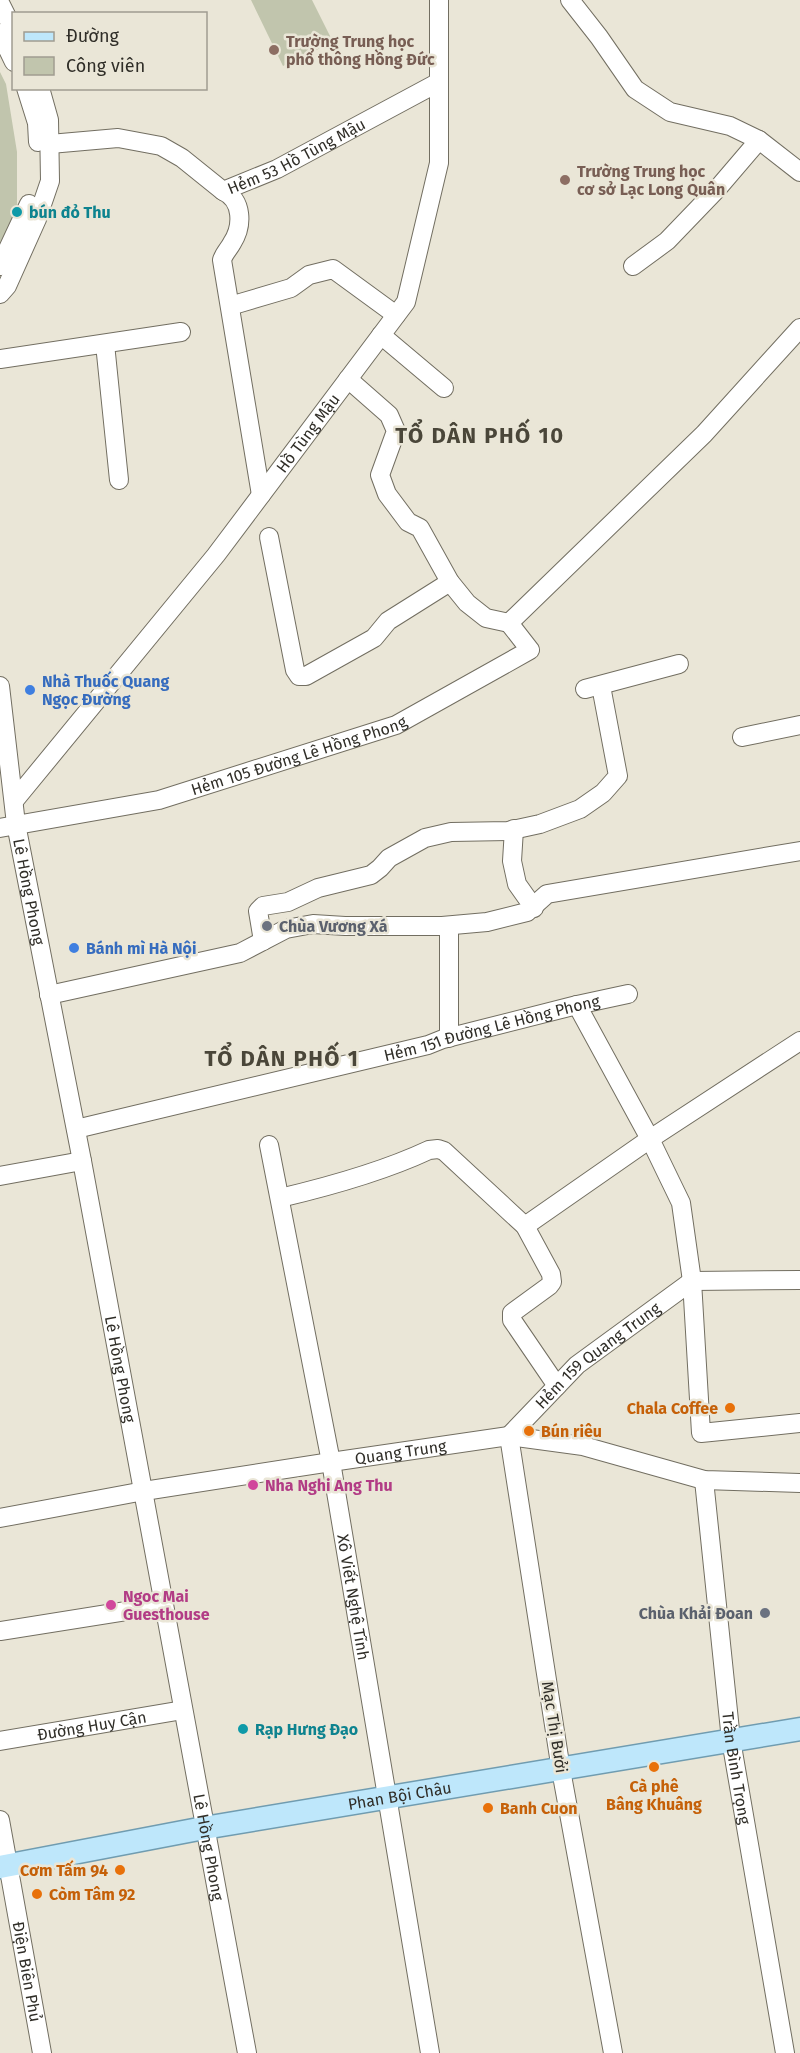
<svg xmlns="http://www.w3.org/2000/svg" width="800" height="2053" viewBox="0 0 800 2053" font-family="'Fira Sans',sans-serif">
	<rect width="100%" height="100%" fill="#eae6d7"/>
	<path fill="#c1c5ad" d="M251,0H312L333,42L283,66Z
		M0,72L6,84L17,152V211L0,245Z"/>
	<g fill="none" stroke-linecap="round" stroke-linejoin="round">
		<defs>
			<g id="minor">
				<path d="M570,0L599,37L635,89L670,112L730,126L759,140L800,172"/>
				<path d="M0,3L14,31"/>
				<path d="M0,33L14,62"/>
				<path d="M26,88L37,123L38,142"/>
				<path id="s1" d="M50,144L118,138L161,146L182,158L223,191L277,169L439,82"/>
				<path d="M223,191C243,200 243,226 232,243C229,249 224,253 222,260L261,495"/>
				<path d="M0,266L29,204"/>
				<path d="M633,266L667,241L718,188L759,140"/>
				<path d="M0,294L7,286L37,219L50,181L49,120L40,88"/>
				<path d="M230,306L291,288L309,275L333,269L396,315"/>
				<path d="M381,335L444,388"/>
				<path d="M105,344L119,480"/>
				<path d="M0,359L181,332"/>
				<path d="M348,379L389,415L396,431L380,475L387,494L408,522L420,528L450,582L467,603L486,618L509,623"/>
				<path d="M269,537L295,670L299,676H306L374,638L388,621L450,582"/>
				<path d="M509,623L704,434L800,328"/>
				<path id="s2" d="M0,686L16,824L82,1161L247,2053"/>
				<path d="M585,689L679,664"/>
				<path d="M742,737L800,725"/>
				<path id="s3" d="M14,801L216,555L406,302L439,163V0"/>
				<path id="s4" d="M0,828L159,800L396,725L530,650L509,623"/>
				<path d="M514,829L512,861L517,884L534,908"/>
				<path d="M449,926V1038"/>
				<path d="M263,941L258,911L263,906L288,902L318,888L371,875L380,868L389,858L425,838L451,832L508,831L540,824L580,809L603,793L618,776L601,686"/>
				<path d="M49,995L240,953L286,929L313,924L345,926H442L487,922L527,912L547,894L800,851"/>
				<path d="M577,1005L650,1139L681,1203L692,1281L701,1433L800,1423"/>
				<path id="s5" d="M76,1129L428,1045L443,1039L577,1005L628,994"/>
				<path id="s6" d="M269,1145L331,1462L430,2053"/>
				<path d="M0,1176L82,1161"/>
				<path d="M280,1198C331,1186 382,1172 429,1150L438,1149L444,1151L525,1226L551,1274L552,1282L549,1286L512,1313V1320L557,1386"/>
				<path d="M525,1226L650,1139L800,1041"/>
				<path d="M692,1281L800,1280"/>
				<path id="s7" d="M704,1480L731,1740L785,2053"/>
				<path id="s8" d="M0,1518L144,1491L331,1462L509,1436L583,1446L704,1480L800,1483"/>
				<path d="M0,1631L164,1605"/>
				<path id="s9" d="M0,1741L183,1710"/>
				<path id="s10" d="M0,1820L42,2053"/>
				<path id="s11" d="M613,2053L561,1770L509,1436L577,1365L692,1281"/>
			</g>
			<g id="major">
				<path id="s12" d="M0,1867L204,1828L800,1729"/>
			</g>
		</defs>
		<use href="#minor" stroke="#726e61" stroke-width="20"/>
		<use href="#major" stroke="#709cb0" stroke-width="25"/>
		<use href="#minor" stroke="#fff" stroke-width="18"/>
		<use href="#major" stroke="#bee7fb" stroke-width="22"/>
	</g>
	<g fill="#8d6e63" stroke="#eae6d7" stroke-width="2">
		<circle cx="274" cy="50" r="6"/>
		<circle cx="565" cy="180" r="6"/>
	</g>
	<g fill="#0f9aa8" stroke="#eae6d7" stroke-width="2">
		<circle cx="17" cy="212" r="6"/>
		<circle cx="243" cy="1729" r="6"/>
	</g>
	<g fill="#3f7fe0" stroke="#eae6d7" stroke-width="2">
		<circle cx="30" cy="690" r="6"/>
		<circle cx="74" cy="948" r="6"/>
	</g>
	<g fill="#6b7280" stroke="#eae6d7" stroke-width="2">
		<circle cx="267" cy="926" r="6"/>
		<circle cx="765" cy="1613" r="6"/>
	</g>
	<g fill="#e8710a" stroke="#eae6d7" stroke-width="2">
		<circle cx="730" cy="1408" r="6"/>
		<circle cx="529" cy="1431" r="6"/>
		<circle cx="654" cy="1767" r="6"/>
		<circle cx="488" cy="1808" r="6"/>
		<circle cx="120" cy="1870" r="6"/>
		<circle cx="37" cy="1894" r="6"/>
	</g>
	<g fill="#d1479c" stroke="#eae6d7" stroke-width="2">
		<circle cx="253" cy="1485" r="6"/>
		<circle cx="111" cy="1605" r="6"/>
	</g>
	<g text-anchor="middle" stroke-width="5" stroke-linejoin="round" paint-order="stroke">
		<g font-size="16" font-weight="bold" fill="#785e54" stroke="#eae6d7" text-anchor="start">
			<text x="286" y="47">Trường Trung học<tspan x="286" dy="18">phổ thông Hồng Đức</tspan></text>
			<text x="577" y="177">Trường Trung học<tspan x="577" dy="18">cơ sở Lạc Long Quân</tspan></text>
		</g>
		<g font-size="16" fill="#302e28" stroke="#eae6d7">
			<text dy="6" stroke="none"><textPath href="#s1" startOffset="270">Hẻm 53 Hồ Tùng Mậu</textPath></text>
			<text dy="6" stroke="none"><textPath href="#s3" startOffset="471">Hồ Tùng Mậu</textPath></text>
			<text dy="6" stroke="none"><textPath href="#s4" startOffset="308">Hẻm 105 Đường Lê Hồng Phong</textPath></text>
			<text dy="6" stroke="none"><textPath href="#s2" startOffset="208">Lê Hồng Phong</textPath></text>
			<text dy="6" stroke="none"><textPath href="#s5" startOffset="428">Hẻm 151 Đường Lê Hồng Phong</textPath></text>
			<text dy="6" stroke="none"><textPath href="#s11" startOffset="746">Hẻm 159 Quang Trung</textPath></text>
			<text dy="6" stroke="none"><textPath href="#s2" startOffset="694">Lê Hồng Phong</textPath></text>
			<text dy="6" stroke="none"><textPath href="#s8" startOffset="406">Quang Trung</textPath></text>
			<text dy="6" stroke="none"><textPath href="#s6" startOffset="460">Xô Viết Nghệ Tĩnh</textPath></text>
			<text dy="6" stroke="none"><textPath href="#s9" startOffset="93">Đường Huy Cận</textPath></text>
			<text transform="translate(555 1727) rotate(81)" y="6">Mạc Thị Bưởi</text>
			<text dy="6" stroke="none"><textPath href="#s7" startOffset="290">Trần Bình Trọng</textPath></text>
			<text dy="6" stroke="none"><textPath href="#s12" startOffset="406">Phan Bội Châu</textPath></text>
			<text dy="6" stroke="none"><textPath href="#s2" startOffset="1180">Lê Hồng Phong</textPath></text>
			<text dy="6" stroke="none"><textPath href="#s10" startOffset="154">Điện Biên Phủ</textPath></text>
		</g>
		<g font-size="16" font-weight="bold" fill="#0d838f" stroke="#eae6d7" text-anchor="start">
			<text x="29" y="218">bún đỏ Thu</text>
			<text x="255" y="1735">Rạp Hưng Đạo</text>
		</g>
		<g font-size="16" font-weight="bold" fill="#366cbe" stroke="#eae6d7" text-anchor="start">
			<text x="42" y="687">Nhà Thuốc Quang<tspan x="42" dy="18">Ngọc Đường</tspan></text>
			<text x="86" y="954">Bánh mì Hà Nội</text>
		</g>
		<g font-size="16" font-weight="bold" fill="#5b616d" stroke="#eae6d7" text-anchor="start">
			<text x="279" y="932">Chùa Vương Xá</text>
			<text x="753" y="1619" text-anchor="end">Chùa Khải Đoan</text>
		</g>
		<g font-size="16" font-weight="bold" fill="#c56008" stroke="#eae6d7" text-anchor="start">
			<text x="718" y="1414" text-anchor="end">Chala Coffee</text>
			<text x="541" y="1437">Bún riêu</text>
			<text x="654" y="1792" text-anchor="middle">Cà phê<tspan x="654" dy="18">Bâng Khuâng</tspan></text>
			<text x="500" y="1814">Banh Cuon</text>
			<text x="108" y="1876" text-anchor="end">Cơm Tấm 94</text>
			<text x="49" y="1900">Còm Tâm 92</text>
		</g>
		<g font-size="16" font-weight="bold" fill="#b23c85" stroke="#eae6d7" text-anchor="start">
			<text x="265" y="1491">Nha Nghi Ang Thu</text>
			<text x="123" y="1602">Ngoc Mai<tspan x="123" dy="18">Guesthouse</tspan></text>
		</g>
		<g font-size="22" font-weight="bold" letter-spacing="1.5" fill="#4a4639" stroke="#eae6d7">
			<text x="480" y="443">TỔ DÂN PHỐ 10</text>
			<text x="282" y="1066">TỔ DÂN PHỐ 1</text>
		</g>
	</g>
	<rect x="12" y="12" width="195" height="78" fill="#eae6d7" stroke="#a09c91" stroke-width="1.5"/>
	<rect x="24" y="32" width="30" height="9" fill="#bee7fb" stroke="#a09c91" stroke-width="1.5"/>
	<text x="66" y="42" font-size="18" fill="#302e28">Đường</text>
	<rect x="24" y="57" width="30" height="18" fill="#c1c5ad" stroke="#a09c91" stroke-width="1.5"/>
	<text x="66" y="72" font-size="18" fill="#302e28">Công viên</text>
</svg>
